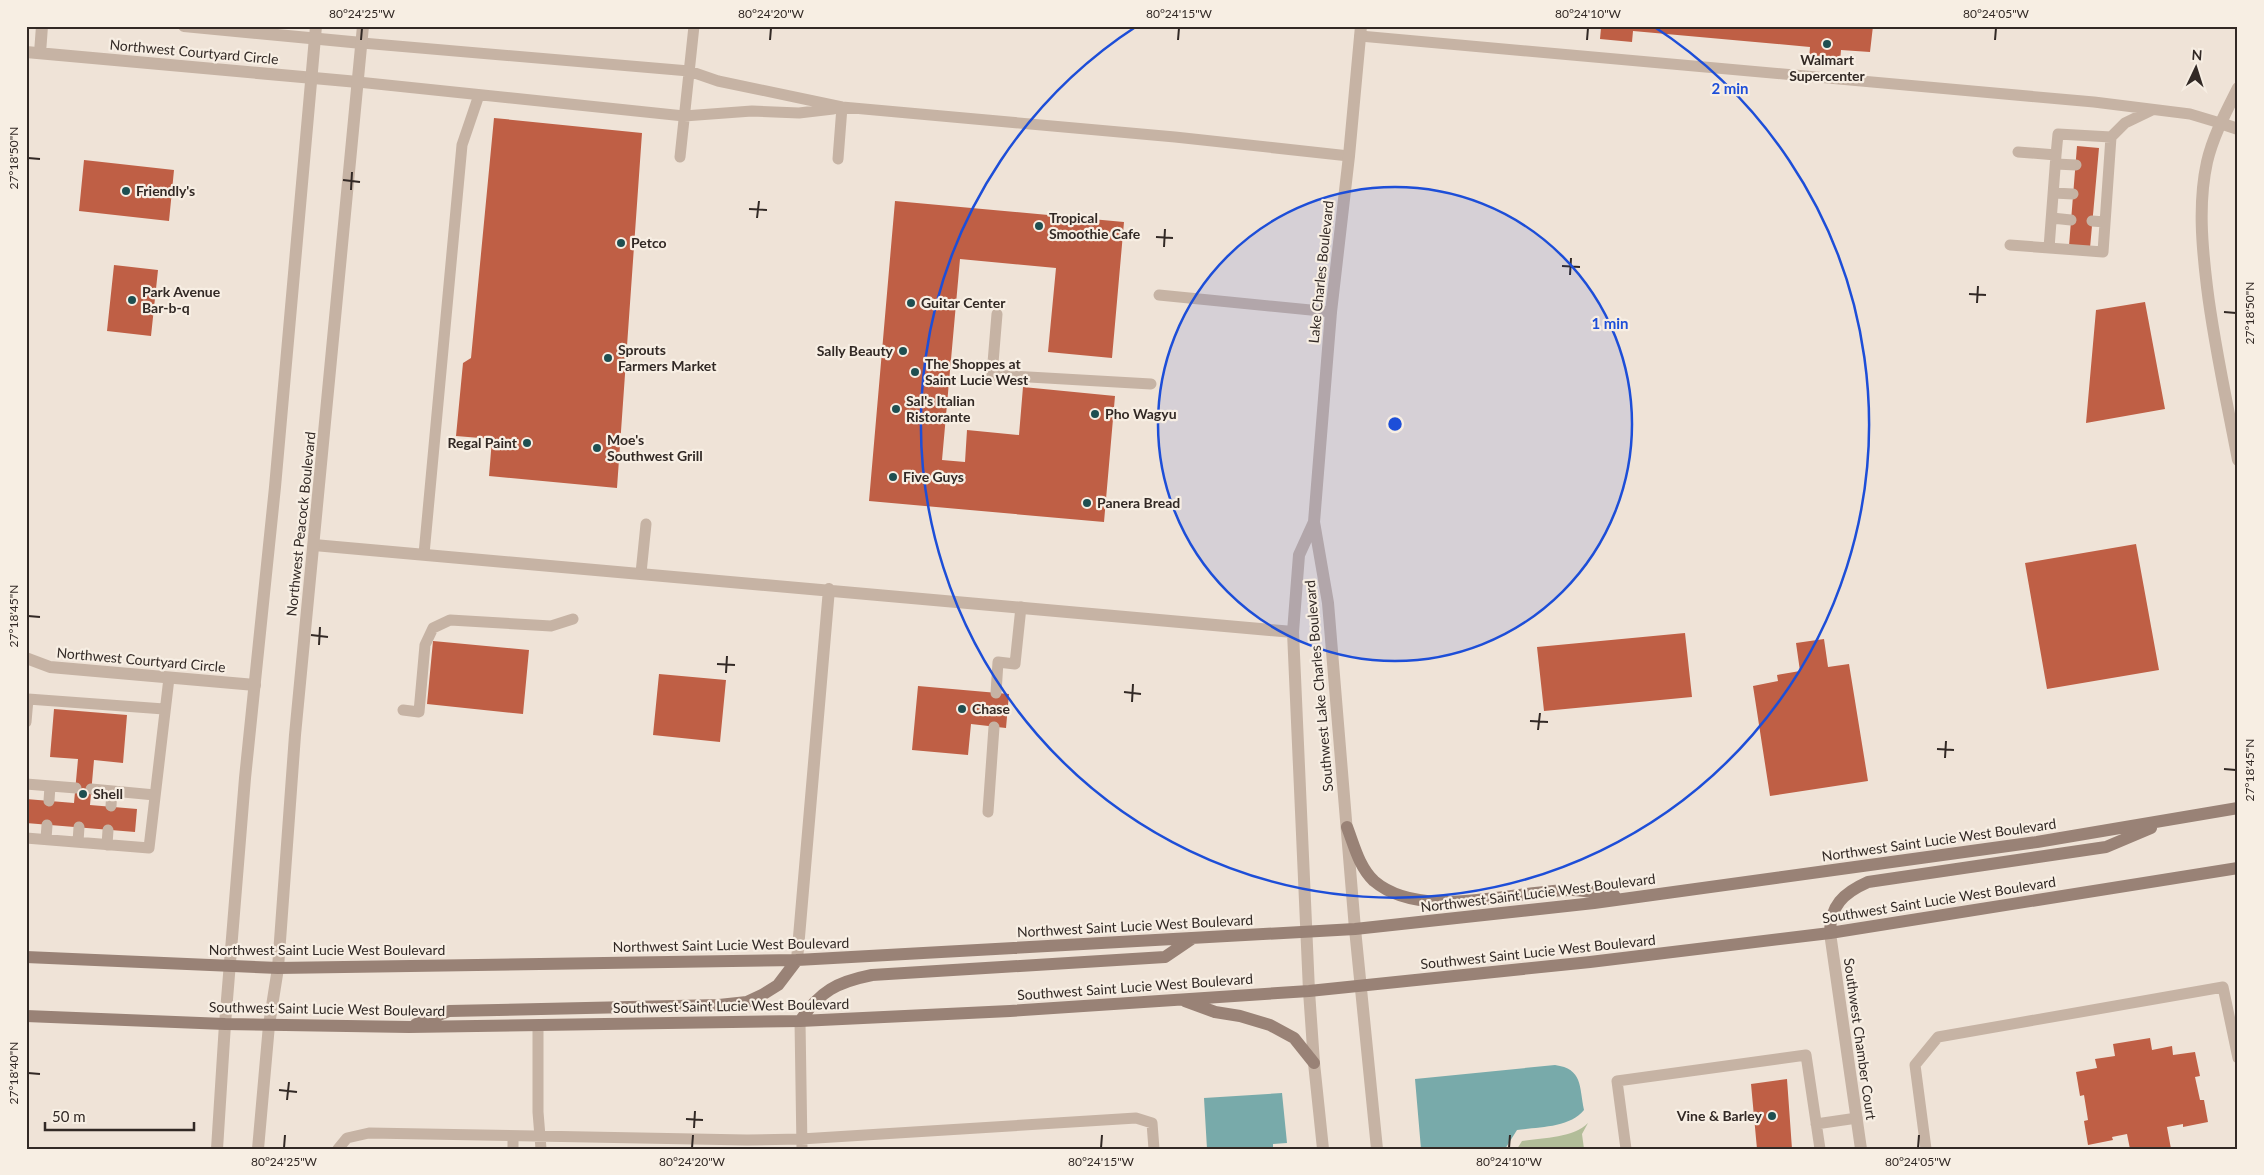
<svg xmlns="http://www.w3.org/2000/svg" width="2264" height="1175" viewBox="0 0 2264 1175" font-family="Lato,sans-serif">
	<rect width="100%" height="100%" fill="#efe3d7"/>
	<path fill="#b2bd99" d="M1588,1123L1582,1134L1584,1149H1517L1522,1141C1541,1138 1574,1138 1588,1123Z"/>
	<path fill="#78aaaa" d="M1555,1065C1583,1069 1579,1086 1584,1110C1570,1128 1537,1127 1517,1130L1505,1149H1421L1415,1079Z
		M1282,1093L1287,1143L1273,1144V1149H1207L1204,1098Z"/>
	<path fill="#bf5f45" d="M1593,26H1873L1870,52L1841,50L1840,62L1809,59L1810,47L1633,31L1632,42L1600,39L1601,28Z
		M494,118L642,133L617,488L489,476L492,439L456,436L463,363L471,358Z
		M2077,146L2099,148L2090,248L2069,246Z
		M84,160L174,170L169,221L79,211Z
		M895,201L1124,222L1112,358L1048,352L1056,268L960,259L942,460L965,462L967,430L1019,435L1023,387L1115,396L1104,522L869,501Z
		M114,265L158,270L151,336L107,331Z
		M2145,302L2165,409L2086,423L2096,310Z
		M2136,544L2159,670L2047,689L2025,563Z
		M1685,633L1692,697L1544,711L1537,647Z
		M1824,639L1828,667L1849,664L1868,781L1770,796L1753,686L1778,681L1777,675L1800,671L1796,643Z
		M433,641L529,650L523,714L427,704Z
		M659,674L726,680L720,742L653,735Z
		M918,686L1009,694L1006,728L971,724L968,755L912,750Z
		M54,709L127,715L123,763L94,760L90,805L137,809L135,832L26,823V799L74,803L78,759L50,757Z
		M2150,1038L2152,1050L2172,1046L2173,1055L2195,1052L2200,1076L2195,1077L2200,1100H2204L2208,1122L2183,1127V1124L2167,1127L2171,1149H2130L2127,1134L2112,1137L2113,1140L2088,1145L2084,1121L2088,1120L2084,1095L2080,1096L2076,1072L2097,1068L2095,1059L2115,1056L2113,1044Z
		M1787,1079L1792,1149H1757L1751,1084Z"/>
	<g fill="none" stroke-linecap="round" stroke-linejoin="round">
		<path stroke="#c6b3a4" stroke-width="11" d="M1360,36L2094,102L2190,114L2220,123
			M362,43L689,71L718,81L842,107L1175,137L1349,156
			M358,82L684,116L752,111L799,113L833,109
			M2018,152L2056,155L2058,134L2111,137
			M680,157L694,26
			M838,159L842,107
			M2056,164L2076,165
			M2054,193L2073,194
			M2052,218L2071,220
			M2092,221L2105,222
			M2010,245L2103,252L2111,137L2125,123L2152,110
			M2049,248L2056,155
			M1159,295L1331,312
			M997,314L992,375L1151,384
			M424,554L462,145L479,95L473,94
			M641,573L646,524
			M996,693L998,662L1015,664L1021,607
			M403,710L419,712L425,645L433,628L450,620L551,626L573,619
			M26,722L28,699L164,709
			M26,784L76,788
			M91,789L155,795
			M49,801L50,786
			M111,806L112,791
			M988,812L994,727
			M26,838L149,848L169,678
			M46,839L47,825
			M78,842L79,827
			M107,845L108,830
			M800,1021L802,1149
			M538,1025V1112L541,1149
			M1816,1124L1857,1118
			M338,1149L347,1138L369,1133L747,1140L801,1139L1136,1118L1152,1123L1154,1149
			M513,1149V1136
			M1626,1149L1617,1081L1806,1055L1820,1149
			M1926,1149L1915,1065L1938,1037L2223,987L2238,1058"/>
		<path stroke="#c6b3a4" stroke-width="12" d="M184,26L362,43
			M1361,26L1349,156L1331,312L1314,522L1328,603L1355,929L1377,1149
			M26,52L358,82
			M40,53L42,26
			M1314,522L1299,555L1293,632L1309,991L1314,1063L1323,1149
			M314,545L1293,632
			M26,658L50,667L255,685
			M1830,933L1861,1149
			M797,960L829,589
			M217,1149L225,1024
			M258,1149L269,1025"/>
		<path stroke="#c6b3a4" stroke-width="12" d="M2238,88C2226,112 2213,136 2207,162C2198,203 2202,246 2207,287C2214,345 2227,402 2238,460
			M2220,123L2238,129
			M225,1024L245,778L275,487L316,26
			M269,1025L278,968L295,735L363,26"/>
		<path stroke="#998276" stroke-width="12" d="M1347,827C1354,845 1359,867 1374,881C1422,922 1515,890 1572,890C1586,890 1600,894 1614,895
			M1830,933C1830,906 1843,893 1868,882L2106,847L2151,828
			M26,957L278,968L797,960L1355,929L1594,903L2037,842L2238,808
			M1185,1001L1215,1012L1240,1016L1270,1025L1294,1038L1314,1063
			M26,1016L225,1024L409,1027L800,1021L1010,1011L1309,991L1590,962L1830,933L2238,868
			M800,1021C820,991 837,982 872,975L1165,957L1193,938
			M416,1024L449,1011L719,1005L747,1002L762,995L778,985L797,960"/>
	</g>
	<path fill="none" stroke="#322925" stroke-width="2" d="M361,40L362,28M770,40L771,28M1178,40L1179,28M1587,40L1588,28M1995,40L1996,28M28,158L40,159M343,180L360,182M351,190L352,172M749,209L767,210M757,218L759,201M1156,237L1173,238M1164,247L1165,229M1562,266L1580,267M1570,275L1571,258M1969,294L1986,295M1977,303L1978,286M2224,312L2236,313M28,616L40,617M311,635L328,637M319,645L320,627M717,664L735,665M726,673L727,656M1124,692L1141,694M1132,702L1133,684M1530,721L1548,722M1538,730L1540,713M1937,749L1954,750M1945,758L1946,741M2224,769L2236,770M28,1073L40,1074M279,1090L297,1092M287,1100L289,1082M686,1119L703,1120M694,1128L695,1111M284,1148L285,1135M692,1148L693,1135M1101,1148L1102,1135M1509,1148L1510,1135M1918,1148L1919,1135"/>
	<circle cx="1395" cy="424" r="237" fill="#1d4ed8" fill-opacity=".12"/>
	<g fill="none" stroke="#1d4ed8" stroke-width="2.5">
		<circle cx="1395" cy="424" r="237"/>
		<path d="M1653 26A474 474 0 1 1 1137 26"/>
	</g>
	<g fill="#1e4f51" stroke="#f7eee3" stroke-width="2">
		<circle cx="1827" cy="44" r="5"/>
		<circle cx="126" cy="191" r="5"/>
		<circle cx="1039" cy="226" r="5"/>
		<circle cx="621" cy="243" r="5"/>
		<circle cx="132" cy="300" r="5"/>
		<circle cx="911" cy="303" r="5"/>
		<circle cx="903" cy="351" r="5"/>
		<circle cx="608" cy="358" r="5"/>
		<circle cx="915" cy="372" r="5"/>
		<circle cx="896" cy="409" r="5"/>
		<circle cx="1095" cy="414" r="5"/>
		<circle cx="527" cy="443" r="5"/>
		<circle cx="597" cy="448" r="5"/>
		<circle cx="893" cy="477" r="5"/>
		<circle cx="1087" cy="503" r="5"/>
		<circle cx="962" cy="709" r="5"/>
		<circle cx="83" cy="794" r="5"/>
		<circle cx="1772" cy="1116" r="5"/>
	</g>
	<g text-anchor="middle" stroke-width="4.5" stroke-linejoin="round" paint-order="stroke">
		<g font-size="14" fill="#322925" stroke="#f7eee3">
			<text transform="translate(194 52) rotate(5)" y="5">Northwest Courtyard Circle</text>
			<text transform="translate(1321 272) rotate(-84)" y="5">Lake Charles Boulevard</text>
			<text transform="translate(301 524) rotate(-84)" y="5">Northwest Peacock Boulevard</text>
			<text transform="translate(141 660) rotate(5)" y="5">Northwest Courtyard Circle</text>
			<text transform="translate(1319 686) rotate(-95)" y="5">Southwest Lake Charles Boulevard</text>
			<text transform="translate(1939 840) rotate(-8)" y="5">Northwest Saint Lucie West Boulevard</text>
			<text transform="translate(1538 893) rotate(-7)" y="5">Northwest Saint Lucie West Boulevard</text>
			<text transform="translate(1939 900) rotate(-9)" y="5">Southwest Saint Lucie West Boulevard</text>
			<text transform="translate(1135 926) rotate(-3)" y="5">Northwest Saint Lucie West Boulevard</text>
			<text transform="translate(731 945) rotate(-1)" y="5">Northwest Saint Lucie West Boulevard</text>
			<text x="327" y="955">Northwest Saint Lucie West Boulevard</text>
			<text transform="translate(1538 952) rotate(-6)" y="5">Southwest Saint Lucie West Boulevard</text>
			<text transform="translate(1135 987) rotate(-4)" y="5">Southwest Saint Lucie West Boulevard</text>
			<text transform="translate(731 1006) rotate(-1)" y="5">Southwest Saint Lucie West Boulevard</text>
			<text transform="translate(327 1009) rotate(1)" y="5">Southwest Saint Lucie West Boulevard</text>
			<text transform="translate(1860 1039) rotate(82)" y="5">Southwest Chamber Court</text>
		</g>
		<g font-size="14" font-weight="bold" fill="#322925" stroke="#f7eee3" text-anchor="start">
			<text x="1827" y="65" text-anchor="middle">Walmart<tspan x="1827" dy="16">Supercenter</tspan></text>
			<text x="136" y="196">Friendly's</text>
			<text x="1049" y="223">Tropical<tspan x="1049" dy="16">Smoothie Cafe</tspan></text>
			<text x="631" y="248">Petco</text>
			<text x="142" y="297">Park Avenue<tspan x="142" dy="16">Bar-b-q</tspan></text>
			<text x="921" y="308">Guitar Center</text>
			<text x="618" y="355">Sprouts<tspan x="618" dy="16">Farmers Market</tspan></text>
			<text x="893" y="356" text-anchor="end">Sally Beauty</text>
			<text x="925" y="369">The Shoppes at<tspan x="925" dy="16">Saint Lucie West</tspan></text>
			<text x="906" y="406">Sal's Italian<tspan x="906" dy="16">Ristorante</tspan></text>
			<text x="1105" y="419">Pho Wagyu</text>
			<text x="607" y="445">Moe's<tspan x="607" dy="16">Southwest Grill</tspan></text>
			<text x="517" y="448" text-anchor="end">Regal Paint</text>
			<text x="903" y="482">Five Guys</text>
			<text x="1097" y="508">Panera Bread</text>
			<text x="972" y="714">Chase</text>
			<text x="93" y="799">Shell</text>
			<text x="1762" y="1121" text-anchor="end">Vine &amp; Barley</text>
		</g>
	</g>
	<circle cx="1395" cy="424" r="8" fill="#1d4ed8" stroke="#f7eee3" stroke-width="2.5"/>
	<g font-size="15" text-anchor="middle" font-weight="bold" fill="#1d4ed8" stroke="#f7eee3" stroke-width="4.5" stroke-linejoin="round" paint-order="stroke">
		<text x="1730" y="94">2 min</text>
		<text x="1610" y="329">1 min</text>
	</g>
	<rect width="2264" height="1175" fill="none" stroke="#f7eee3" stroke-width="55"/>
	<g transform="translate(2196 68) rotate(4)" stroke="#f7eee3" stroke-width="4" paint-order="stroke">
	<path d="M0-4L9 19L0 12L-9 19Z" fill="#322925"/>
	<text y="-8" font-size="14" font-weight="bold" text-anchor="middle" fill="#322925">N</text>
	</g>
	<path d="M45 1122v8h149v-8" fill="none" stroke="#322925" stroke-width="2.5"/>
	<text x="52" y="1122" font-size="15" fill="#322925" stroke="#f7eee3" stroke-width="4" paint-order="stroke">50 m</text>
	<rect x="28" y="28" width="2208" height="1120" fill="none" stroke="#322925" stroke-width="2"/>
	<g font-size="12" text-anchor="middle" fill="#322925">
		<text x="362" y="18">80°24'25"W</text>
		<text x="771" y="18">80°24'20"W</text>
		<text x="1179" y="18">80°24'15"W</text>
		<text x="1588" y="18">80°24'10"W</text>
		<text x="1996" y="18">80°24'05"W</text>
		<text transform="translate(14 158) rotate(-90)" y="4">27°18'50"N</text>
		<text transform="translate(2250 313) rotate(-90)" y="4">27°18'50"N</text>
		<text transform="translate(14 616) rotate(-90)" y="4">27°18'45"N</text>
		<text transform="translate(2250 770) rotate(-90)" y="4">27°18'45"N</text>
		<text transform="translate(14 1073) rotate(-90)" y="4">27°18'40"N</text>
		<text x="284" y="1166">80°24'25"W</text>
		<text x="692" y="1166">80°24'20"W</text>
		<text x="1101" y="1166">80°24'15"W</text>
		<text x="1509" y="1166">80°24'10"W</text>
		<text x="1918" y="1166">80°24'05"W</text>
	</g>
</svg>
